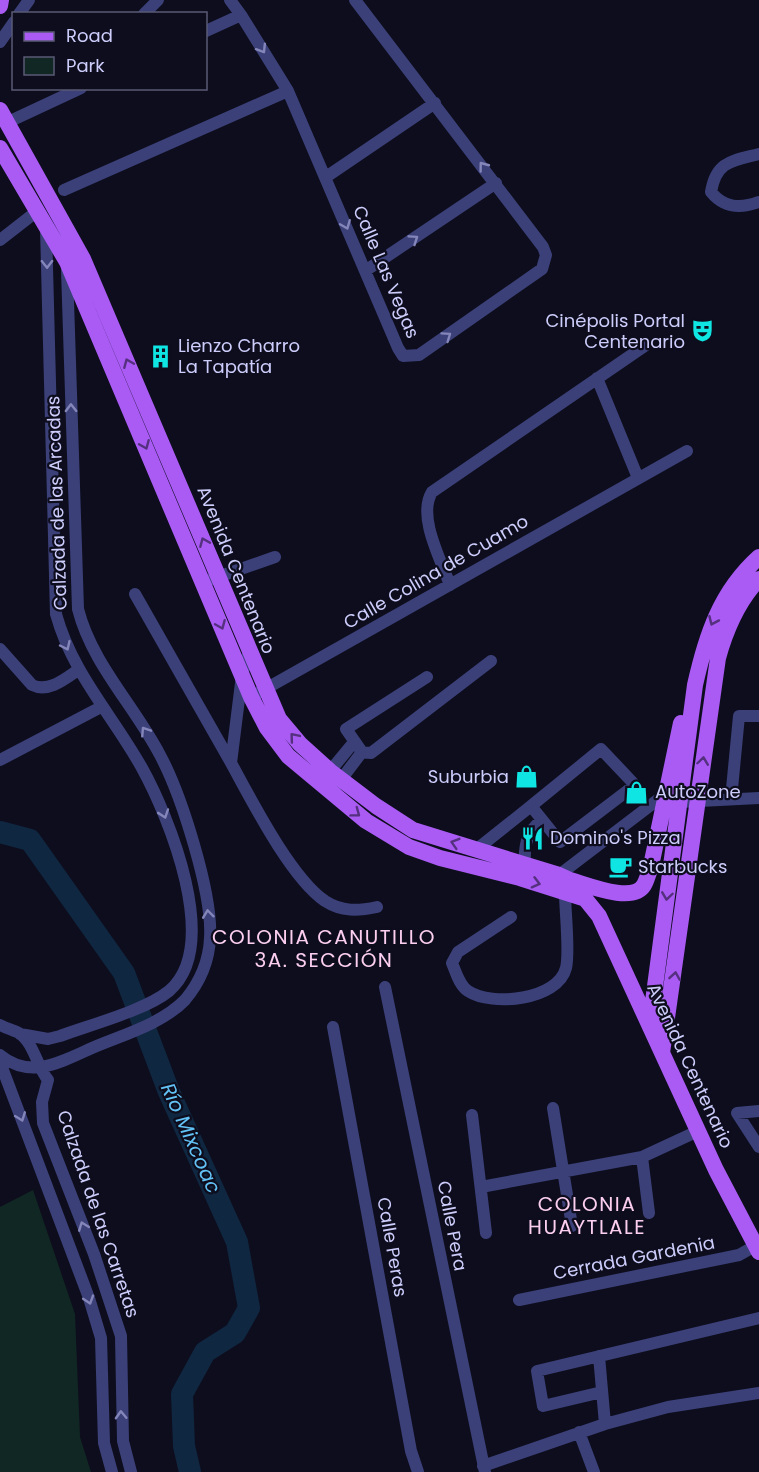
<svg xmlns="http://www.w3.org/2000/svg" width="759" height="1472" viewBox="0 0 759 1472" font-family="Poppins,sans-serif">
	<rect width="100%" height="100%" fill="#0e0d1d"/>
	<path fill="#112723" d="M33,1190L75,1314L80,1437L91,1472H0V1207Z"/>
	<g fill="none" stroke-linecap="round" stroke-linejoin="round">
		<path stroke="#0f2740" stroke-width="22" d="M0,832L30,840L124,973L169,1092L237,1242L249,1308L235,1333L205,1352L182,1394L184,1446L190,1472"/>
		<path stroke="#3b4079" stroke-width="12" d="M230,0L241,15
			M19,14L29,0
			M144,14L158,0
			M206,31L241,15L288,91L398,348L403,356L419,355L542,269L546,255L543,247L355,0
			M0,42L14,22
			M6,123L81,88
			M759,154C732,161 716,161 711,192C724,208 740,209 759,202
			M326,177L435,103
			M64,190L288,91
			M0,240L36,212
			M365,271L496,183
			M597,378L638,478
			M212,579L275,557
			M450,585C441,560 417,516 432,492L646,345
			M135,594C166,649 198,705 230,761C251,799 290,877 325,901C342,912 358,911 377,907
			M0,649L32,685C48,693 65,679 78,670
			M427,677L346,729L362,752L371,753L491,661
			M251,697L687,451
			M601,749L635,785L560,842L531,806Z
			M0,760L101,707
			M231,763L242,675L249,652
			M326,776L354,742
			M337,785L362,752
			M731,799L739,716H759
			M680,802L759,798
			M477,849L531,806
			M525,863C524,845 527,831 542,820
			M559,875L664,795
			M511,917L458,952L452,963C456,972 459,985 468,991C492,1007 558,1000 566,968C570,952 565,911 565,893L568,887
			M385,987L485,1472
			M0,1025C6,1028 13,1030 19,1033C34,1043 37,1067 48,1080L42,1102L43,1123L94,1254L121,1336L123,1441L131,1472
			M333,1027L411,1451L418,1472
			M20,1034L48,1039L60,1036C90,1025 146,1010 169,991C222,946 169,817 142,768C113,716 72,673 56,614L46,228
			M0,1055C30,1080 61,1062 92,1048C122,1035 162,1024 185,1000C200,982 209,961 210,938C213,894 181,794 160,755C134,705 92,664 78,609L67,270
			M0,1062L89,1298L101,1338L104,1443L112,1472
			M553,1108L572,1226
			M759,1111L737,1113L759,1147
			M472,1115L486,1233
			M642,1157L649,1213
			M481,1187L642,1157L698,1131
			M519,1300L739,1255L755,1246
			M599,1356L605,1424
			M602,1392L543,1406L537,1371L759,1318
			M579,1432L594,1472
			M483,1466L605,1424L668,1407L759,1393"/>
		<path stroke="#a95bf4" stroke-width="16" d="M0,6L1,0
			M0,110L83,259L279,719L300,744L330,771L376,806L413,830L559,875L570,880L599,916L716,1170L759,1252
			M0,148L67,262L251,697L267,728L288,756L366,821L409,847L440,858L520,878L583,898
			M570,880C588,885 633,904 644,885C647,880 649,872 651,866L681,723
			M650,1024L695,685C706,636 720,592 759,557
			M662,1053L718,658C726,629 738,601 759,579"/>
	</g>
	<defs><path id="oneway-chevron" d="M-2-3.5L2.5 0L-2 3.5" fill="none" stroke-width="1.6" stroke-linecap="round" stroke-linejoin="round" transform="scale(1.5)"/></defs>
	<g stroke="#8486ba">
		<use href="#oneway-chevron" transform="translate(262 49) rotate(58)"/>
		<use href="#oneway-chevron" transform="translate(483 166) rotate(-127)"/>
		<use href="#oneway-chevron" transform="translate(346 225) rotate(68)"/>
		<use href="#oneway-chevron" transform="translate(414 239) rotate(-34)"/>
		<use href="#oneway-chevron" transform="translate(47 264) rotate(89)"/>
		<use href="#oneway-chevron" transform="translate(447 336) rotate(-35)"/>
		<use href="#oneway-chevron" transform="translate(71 408) rotate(-91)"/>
		<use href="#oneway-chevron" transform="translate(66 646) rotate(65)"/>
		<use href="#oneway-chevron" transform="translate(145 731) rotate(-123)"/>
		<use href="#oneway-chevron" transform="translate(164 814) rotate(71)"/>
		<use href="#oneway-chevron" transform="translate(208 914) rotate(-97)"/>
		<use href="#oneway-chevron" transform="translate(21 1117) rotate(69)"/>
		<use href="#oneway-chevron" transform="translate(83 1226) rotate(-111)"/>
		<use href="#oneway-chevron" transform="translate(89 1300) rotate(72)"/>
		<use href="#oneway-chevron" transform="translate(121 1415) rotate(-92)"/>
	</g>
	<g stroke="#54307e">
		<use href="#oneway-chevron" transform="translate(128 363) rotate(-113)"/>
		<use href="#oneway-chevron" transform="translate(145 445) rotate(67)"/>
		<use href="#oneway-chevron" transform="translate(204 542) rotate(-113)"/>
		<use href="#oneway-chevron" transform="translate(713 621) rotate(114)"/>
		<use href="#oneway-chevron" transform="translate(221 625) rotate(67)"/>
		<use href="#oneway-chevron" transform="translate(294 737) rotate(-130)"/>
		<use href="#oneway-chevron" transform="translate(703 761) rotate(-82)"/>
		<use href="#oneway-chevron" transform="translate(356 813) rotate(37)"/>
		<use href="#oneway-chevron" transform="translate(455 843) rotate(-163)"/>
		<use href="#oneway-chevron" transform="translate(536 883) rotate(15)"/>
		<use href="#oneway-chevron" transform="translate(667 896) rotate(98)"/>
		<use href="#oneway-chevron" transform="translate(675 976) rotate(-81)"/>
	</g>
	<defs>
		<symbol id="theatre-bare" viewBox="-9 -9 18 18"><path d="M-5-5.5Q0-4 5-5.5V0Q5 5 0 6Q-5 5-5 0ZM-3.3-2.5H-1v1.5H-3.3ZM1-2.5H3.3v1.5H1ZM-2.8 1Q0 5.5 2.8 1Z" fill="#0fe5e2" stroke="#0e0d1d" stroke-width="2.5" paint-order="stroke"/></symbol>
		<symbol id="building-bare" viewBox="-9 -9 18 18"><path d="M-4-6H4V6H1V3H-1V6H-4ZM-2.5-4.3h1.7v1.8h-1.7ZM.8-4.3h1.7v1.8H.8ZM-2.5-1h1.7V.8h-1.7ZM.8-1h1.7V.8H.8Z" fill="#0fe5e2" stroke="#0e0d1d" stroke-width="2.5" paint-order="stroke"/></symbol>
		<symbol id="shop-bare" viewBox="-9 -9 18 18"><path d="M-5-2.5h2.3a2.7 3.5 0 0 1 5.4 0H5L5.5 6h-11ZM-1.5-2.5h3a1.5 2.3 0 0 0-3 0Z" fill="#0fe5e2" stroke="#0e0d1d" stroke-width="2.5" paint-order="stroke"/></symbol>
		<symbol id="restaurant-bare" viewBox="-9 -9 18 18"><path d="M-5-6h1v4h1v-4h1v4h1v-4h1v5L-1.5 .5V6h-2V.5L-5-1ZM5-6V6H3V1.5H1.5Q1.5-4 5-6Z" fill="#0fe5e2" stroke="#0e0d1d" stroke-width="2.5" paint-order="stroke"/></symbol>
		<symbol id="cafe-bare" viewBox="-9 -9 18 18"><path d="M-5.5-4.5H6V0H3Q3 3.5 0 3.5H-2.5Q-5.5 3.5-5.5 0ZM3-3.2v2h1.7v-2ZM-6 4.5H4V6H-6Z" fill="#0fe5e2" stroke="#0e0d1d" stroke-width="2.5" paint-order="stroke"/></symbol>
	</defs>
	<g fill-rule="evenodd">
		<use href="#theatre-bare" x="686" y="314" width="33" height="33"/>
		<use href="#building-bare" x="144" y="340" width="33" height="33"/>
		<use href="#shop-bare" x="510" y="760" width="33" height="33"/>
		<use href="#shop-bare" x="620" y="776" width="33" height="33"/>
		<use href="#restaurant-bare" x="516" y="822" width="33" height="33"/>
		<use href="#cafe-bare" x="604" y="850" width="33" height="33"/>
	</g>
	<g text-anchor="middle" stroke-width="4.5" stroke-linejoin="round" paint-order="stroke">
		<g font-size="18" fill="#cdcdfc" stroke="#0e0d1d">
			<text transform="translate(386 272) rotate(67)" y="6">Calle Las Vegas</text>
			<text transform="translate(57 503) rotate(-92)" y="6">Calzada de las Arcadas</text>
			<text transform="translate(236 570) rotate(68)" y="6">Avenida Centenario</text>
			<text transform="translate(436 572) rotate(-30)" y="6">Calle Colina de Cuamo</text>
			<text transform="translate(690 1066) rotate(65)" y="6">Avenida Centenario</text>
			<text transform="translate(98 1214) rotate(71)" y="6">Calzada de las Carretas</text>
			<text transform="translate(452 1226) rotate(79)" y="6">Calle Pera</text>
			<text transform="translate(392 1247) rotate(80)" y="6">Calle Peras</text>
			<text transform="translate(634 1258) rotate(-11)" y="6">Cerrada Gardenia</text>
		</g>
		<g font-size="18" fill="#cdcdfc" stroke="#0e0d1d" text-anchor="start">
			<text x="685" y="327" text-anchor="end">Cinépolis Portal<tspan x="685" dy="21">Centenario</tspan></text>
			<text x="178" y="352">Lienzo Charro<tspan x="178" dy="21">La Tapatía</tspan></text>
			<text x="509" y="783" text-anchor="end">Suburbia</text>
			<text x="655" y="798">AutoZone</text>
			<text x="550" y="844">Domino's Pizza</text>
			<text x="638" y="873">Starbucks</text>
		</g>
		<g font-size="20" letter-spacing="1.5" fill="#fccff1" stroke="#0e0d1d">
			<text x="324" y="944">COLONIA CANUTILLO<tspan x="324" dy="23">3A. SECCIÓN</tspan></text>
			<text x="587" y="1211">COLONIA<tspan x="587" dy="23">HUAYTLALE</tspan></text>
		</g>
		<g font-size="20" font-style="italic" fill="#62c2f5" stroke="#0e0d1d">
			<text transform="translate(191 1138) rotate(66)" y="7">Río Mixcoac</text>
		</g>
	</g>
	<rect x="12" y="12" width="195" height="78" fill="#0e0d1d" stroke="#5a5a76" stroke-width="1.5"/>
	<rect x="24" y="32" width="30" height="9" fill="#a95bf4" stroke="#5a5a76" stroke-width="1.5"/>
	<text x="66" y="42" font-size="18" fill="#cdcdfc">Road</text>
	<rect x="24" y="57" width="30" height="18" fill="#112723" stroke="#5a5a76" stroke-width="1.5"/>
	<text x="66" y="72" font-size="18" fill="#cdcdfc">Park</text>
</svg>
